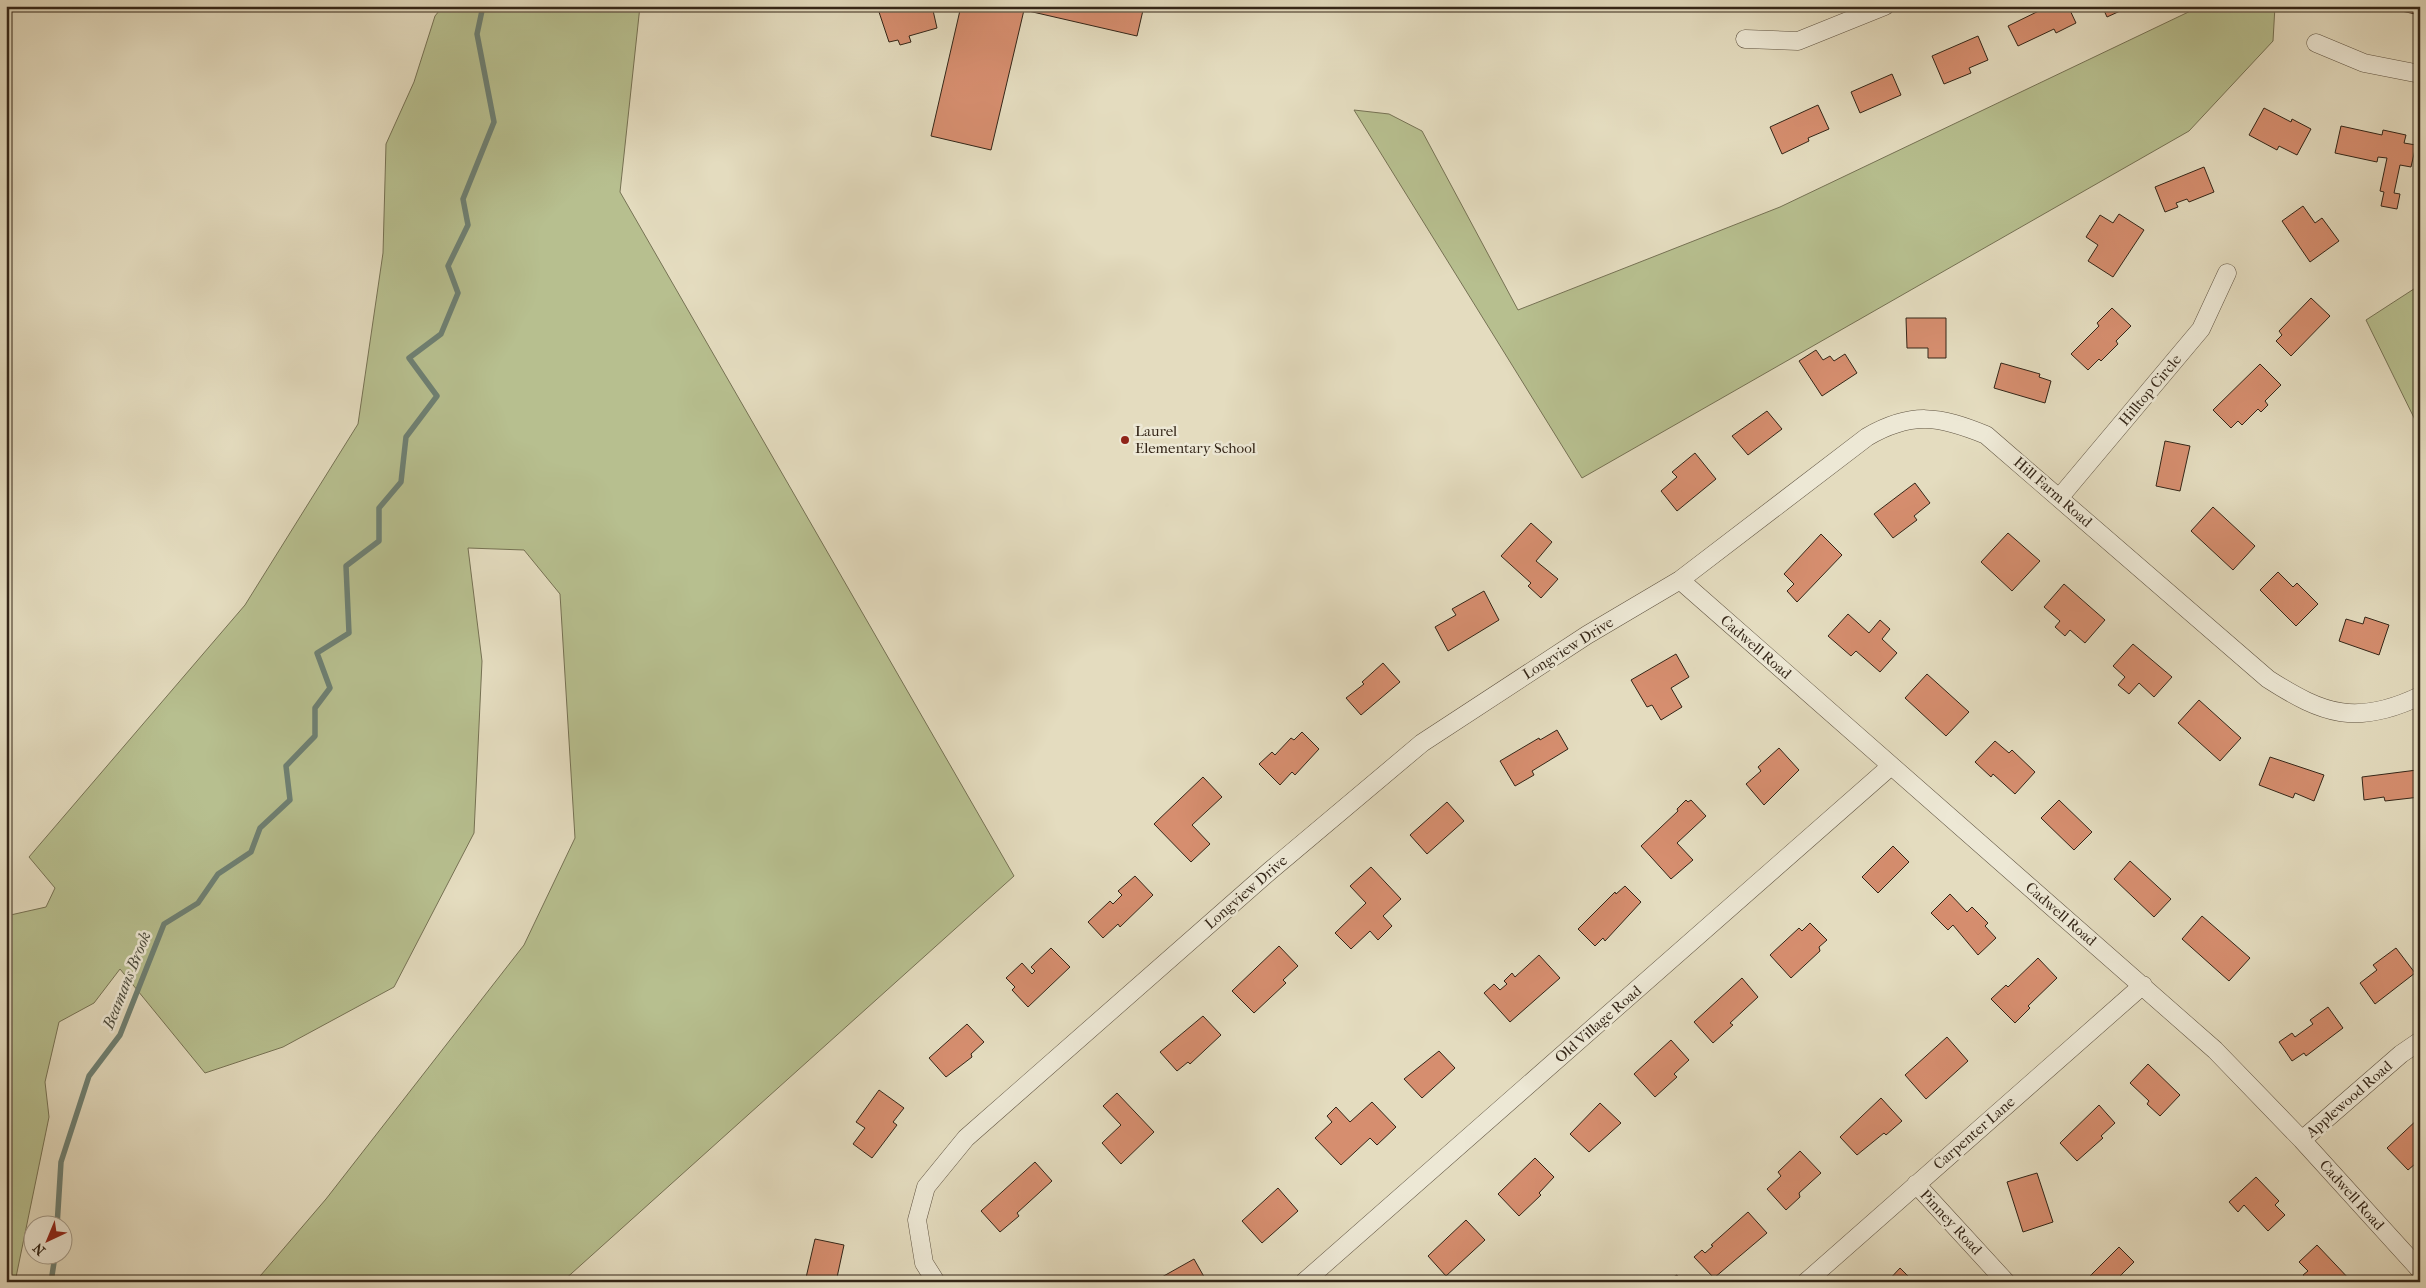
<svg xmlns="http://www.w3.org/2000/svg" width="2426" height="1288" viewBox="0 0 2426 1288" font-family="'IM FELL French Canon',serif">
	<rect width="100%" height="100%" fill="#e4dcbf"/>
	<filter id="stains"><feTurbulence type="fractalNoise" baseFrequency=".004" numOctaves="4"/><feColorMatrix values="0 0 0 0 .2 0 0 0 0 .09 0 0 0 0 .02 0 0 0 .5 -.17"/></filter>
	<radialGradient id="worn" r=".72"><stop offset=".6" stop-color="#630" stop-opacity="0"/><stop offset="1" stop-color="#630" stop-opacity=".3"/></radialGradient>
	<path fill="#b7bf8f" stroke="#767254" d="M443,6H640L620,192L1014,876L562,1282H255L326,1199L524,945L575,838L560,594L524,550L468,548L482,661L474,833L394,987L283,1047L205,1073L120,969L94,1003L59,1022L45,1082L49,1117L15,1282H6V916L46,907L55,888L29,857L245,605L358,424L383,253L386,144L414,82L435,16Z
		M2201,6H2275L2273,41L2189,131L1582,478L1354,110L1389,114L1422,131L1518,310L1780,207Z
		M2420,285V430L2366,320Z"/>
	<g fill="none" stroke-linecap="round" stroke-linejoin="round">
		<path stroke="#6e8073" stroke-width="5.5" d="M57,1226L61,1162L89,1076L120,1035L164,924L198,903L218,874L251,852L260,828L290,800L286,766L315,736V708L330,688L317,653L349,633L346,566L379,541V508L401,482L406,437L437,396L409,358L441,334L458,293L448,266L468,225L463,199L494,122L477,34L483,6
			M51,1282L55,1256"/>
	</g>
	<path fill="#d68e6f" stroke="#342618" d="M877,6H932L937,28L909,36L911,42L900,45L898,40L889,42Z
		M961,6H1144L1137,36L1024,10L991,150L931,136Z
		M2049,6H2068L2076,23L2056,33L2054,29L2018,46L2008,26Z
		M2102,6H2131L2107,17Z
		M2378,6H2420V15Z
		M1978,36L1988,60L1969,68L1971,73L1944,84L1932,56Z
		M1892,74L1901,95L1860,113L1851,92Z
		M1818,105L1829,129L1808,138L1809,141L1782,154L1770,127Z
		M2264,108L2291,122L2292,119L2311,129L2297,155L2279,146L2277,150L2249,135Z
		M2341,126L2382,135L2383,130L2406,135L2404,143L2416,145L2411,167L2400,165L2394,193L2400,194L2397,209L2381,206L2384,192L2380,191L2387,158L2378,157L2377,162L2335,153Z
		M2204,167L2214,192L2189,202L2187,199L2176,203L2178,207L2165,212L2155,187Z
		M2303,206L2315,223L2322,218L2339,241L2310,262L2282,221Z
		M2119,214L2144,230L2113,277L2088,261L2098,245L2086,237L2100,215L2113,223Z
		M2311,298L2330,316L2291,356L2276,341L2282,335L2279,331Z
		M2112,308L2131,326L2116,341L2118,344L2101,361L2099,359L2088,370L2071,354L2099,326L2097,323Z
		M1906,318H1946V358H1928V348H1907Z
		M1816,350L1823,360L1830,356L1834,361L1845,354L1857,373L1822,396L1799,361Z
		M2001,363L2040,374L2039,377L2051,381L2045,403L1994,388Z
		M2260,364L2281,385L2265,401L2268,405L2261,412L2258,409L2242,425L2238,421L2231,428L2213,410Z
		M1767,411L1782,429L1748,455L1732,436Z
		M2165,441L2190,446L2180,491L2156,486Z
		M1695,453L1716,479L1677,511L1661,491L1677,477L1672,472Z
		M1915,483L1930,503L1914,516L1917,520L1893,538L1874,514Z
		M2213,507L2255,546L2233,570L2191,531Z
		M1531,523L1552,542L1536,561L1558,579L1541,598L1528,586L1531,583L1501,556Z
		M2008,533L2040,561L2012,591L1981,562Z
		M1821,534L1842,555L1797,602L1787,591L1794,584L1784,574Z
		M2278,572L2293,587L2297,583L2318,604L2296,626L2260,590Z
		M2064,584L2105,620L2085,643L2070,630L2065,636L2055,627L2060,621L2044,607Z
		M1484,591L1499,620L1448,651L1435,627L1456,615L1452,609Z
		M1848,614L1869,633L1880,620L1890,629L1882,639L1897,653L1880,672L1856,651L1851,656L1828,636Z
		M2365,617L2389,625L2379,655L2339,641L2346,619L2363,624Z
		M2133,644L2172,677L2154,697L2139,683L2129,694L2118,685L2125,677L2113,666Z
		M1676,654L1689,677L1671,688L1682,707L1661,720L1652,705L1647,707L1631,680Z
		M1383,663L1400,682L1361,715L1346,698L1364,684L1362,682Z
		M1927,674L1969,712L1946,736L1905,698Z
		M2199,700L2241,738L2220,761L2178,723Z
		M1557,730L1568,749L1532,771L1534,775L1515,786L1500,761L1539,738L1540,740Z
		M1302,732L1319,749L1295,775L1292,772L1280,785L1259,764L1272,752L1275,755L1291,738L1294,740Z
		M1995,741L2009,753L2012,750L2035,772L2015,794L1993,774L1991,777L1975,762Z
		M1779,748L1799,770L1764,805L1746,784L1761,771L1758,767Z
		M2270,757L2324,775L2314,801L2295,793L2293,798L2259,785Z
		M2417,770L2420,797L2385,801L2384,797L2364,800L2362,777Z
		M1203,777L1222,797L1192,825L1210,844L1191,862L1154,824Z
		M1686,800L1688,802L1691,800L1706,816L1677,843L1693,860L1671,879L1641,846L1678,811L1677,809Z
		M2059,800L2092,832L2074,850L2041,818Z
		M1447,802L1464,821L1427,854L1410,835Z
		M1893,846L1909,862L1878,893L1862,877Z
		M2130,861L2171,899L2154,917L2114,879Z
		M1371,867L1401,899L1383,916L1392,926L1378,940L1370,931L1351,949L1335,933L1366,903L1350,886Z
		M1135,876L1153,895L1120,927L1118,924L1103,938L1088,922L1110,901L1113,904L1122,895L1118,891Z
		M1625,886L1641,902L1605,941L1603,938L1595,946L1578,929L1615,892L1616,894Z
		M1950,894L1967,912L1972,907L1988,923L1985,926L1996,938L1978,955L1953,925L1948,930L1931,913Z
		M2202,916L2250,958L2229,981L2182,939Z
		M1810,923L1827,940L1819,947L1820,951L1791,978L1770,955L1799,928L1802,931Z
		M1279,946L1298,966L1283,980L1286,983L1254,1013L1232,991Z
		M1051,948L1070,967L1028,1007L1012,990L1015,987L1006,978L1022,963L1032,974L1035,971L1031,967Z
		M2396,948L2415,973L2375,1004L2360,983L2377,970L2373,965Z
		M1539,955L1560,978L1510,1022L1484,993L1494,984L1500,990L1507,984L1504,981L1512,973L1515,977Z
		M2038,958L2057,978L2028,1006L2030,1008L2015,1023L1991,999L2006,985L2008,987Z
		M1742,978L1758,997L1730,1023L1733,1025L1713,1043L1694,1022Z
		M2328,1007L2343,1028L2306,1056L2304,1053L2292,1061L2279,1042L2292,1033L2295,1037L2313,1024L2310,1020Z
		M1203,1016L1221,1035L1190,1064L1188,1062L1177,1071L1160,1052Z
		M967,1024L984,1042L971,1054L972,1057L946,1077L929,1058Z
		M1947,1037L1968,1061L1926,1099L1905,1075Z
		M1671,1040L1689,1060L1674,1074L1677,1077L1655,1097L1634,1074Z
		M1439,1051L1455,1068L1422,1098L1404,1079Z
		M2148,1064L2180,1095L2160,1116L2147,1104L2149,1101L2130,1083Z
		M879,1090L904,1108L893,1122L897,1125L872,1158L853,1144L865,1128L856,1122Z
		M1117,1093L1154,1132L1121,1164L1102,1143L1121,1125L1103,1106Z
		M1881,1098L1902,1121L1886,1135L1884,1133L1857,1155L1840,1137Z
		M1372,1102L1396,1127L1377,1145L1370,1138L1341,1165L1315,1138L1332,1122L1327,1116L1336,1107L1350,1122Z
		M1600,1103L1621,1123L1589,1152L1570,1134Z
		M2099,1105L2115,1123L2101,1136L2103,1138L2077,1161L2060,1143Z
		M2420,1117V1169L2415,1164L2408,1170L2387,1148Z
		M1800,1151L1821,1173L1799,1193L1800,1197L1786,1210L1767,1189L1781,1176L1778,1172Z
		M1535,1158L1554,1177L1539,1193L1541,1195L1519,1216L1498,1194Z
		M1035,1162L1052,1181L1017,1213L1019,1216L1000,1232L981,1211Z
		M2037,1173L2053,1222L2023,1232L2007,1182Z
		M2256,1177L2279,1201L2275,1205L2285,1215L2268,1231L2244,1205L2238,1212L2229,1202Z
		M1278,1188L1298,1211L1262,1243L1242,1221Z
		M1748,1212L1767,1233L1714,1278L1694,1257L1702,1250L1705,1253L1713,1246L1711,1245Z
		M1466,1220L1485,1240L1446,1276L1428,1256Z
		M815,1239L844,1245L836,1282H805Z
		M2317,1245L2352,1282H2309L2303,1275L2308,1271L2299,1262Z
		M2119,1247L2134,1262L2120,1276L2126,1282H2090L2087,1279Z
		M1194,1259L1207,1282H1153Z
		M1900,1268L1911,1279L1918,1282H1887Z
		M1677,1275L1680,1282H1664Z"/>
	<g fill="none" stroke-linecap="round" stroke-linejoin="round">
		<defs>
			<path id="street" d="M1745,39L1798,41L1885,6
				M2316,43L2364,63L2420,74
				M2060,497L2201,329L2227,273
				M1680,580L2215,1050L2302,1140L2420,1270
				M2302,1140L2401,1054L2420,1041
				M1916,1184L2006,1282
				M936,1282L924,1263L917,1220L926,1187L966,1138L1271,870L1422,743L1587,635L1680,580L1867,437C1912,411 1939,416 1986,435L2268,679C2324,715 2357,726 2420,696
				M1304,1282L1891,766
				M1806,1282L2143,985"/>
		</defs>
		<use href="#street" stroke="#605442" stroke-width="19"/>
		<use href="#street" stroke="#ede8d5" stroke-width="18"/>
	</g>
	<circle fill="#8f2418" stroke="#ede8d5" stroke-width="2" cx="1125" cy="440" r="5"/>
	<g text-anchor="middle" stroke-width="5" stroke-linejoin="round" paint-order="stroke">
		<g font-size="15" fill="#342618" stroke="#ede8d5">
			<text transform="translate(2150 390) rotate(-50)" y="5">Hilltop Circle</text>
			<text transform="translate(2053 492) rotate(41)" y="5">Hill Farm Road</text>
			<text transform="translate(1756 647) rotate(41)" y="5">Cadwell Road</text>
			<text transform="translate(1568 648) rotate(-32)" y="5">Longview Drive</text>
			<text transform="translate(1246 892) rotate(-41)" y="5">Longview Drive</text>
			<text transform="translate(2061 914) rotate(41)" y="5">Cadwell Road</text>
			<text transform="translate(1598 1024) rotate(-41)" y="5">Old Village Road</text>
			<text transform="translate(2349 1099) rotate(-41)" y="5">Applewood Road</text>
			<text transform="translate(1974 1133) rotate(-41)" y="5">Carpenter Lane</text>
			<text transform="translate(2352 1195) rotate(48)" y="5">Cadwell Road</text>
			<text transform="translate(1951 1222) rotate(47)" y="5">Pinney Road</text>
		</g>
		<g font-size="15" fill="#342618" stroke="#ede8d5" text-anchor="start">
			<text x="1135" y="436">Laurel<tspan x="1135" dy="17">Elementary School</tspan></text>
		</g>
		<g font-size="16" font-style="italic" fill="#4c4c3e" stroke="#ede8d5">
			<text transform="translate(126 980) rotate(-68)" y="6">Beamans Brook</text>
		</g>
	</g>
	<rect width="2426" height="1288" fill="none" stroke="#e4dcbf" stroke-width="25"/>
	<rect x="8" y="8" width="2411" height="1273" fill="none" stroke="#342618" stroke-width="2.5"/>
	<rect x="12" y="12" width="2401" height="1263" fill="none" stroke="#342618"/>
	<g transform="translate(48 1240) rotate(224)"><circle r="24" fill="#ede8d5" stroke="#a39a89"/>
	<path d="M0-4L9 19L0 12L-9 19Z" fill="#8f2418"/>
	<text y="-8" font-size="14" font-weight="bold" text-anchor="middle" fill="#342618">N</text>
	</g>
	<rect width="100%" height="100%" filter="url(#stains)"/>
	<rect width="100%" height="100%" fill="url(#worn)"/>
</svg>
